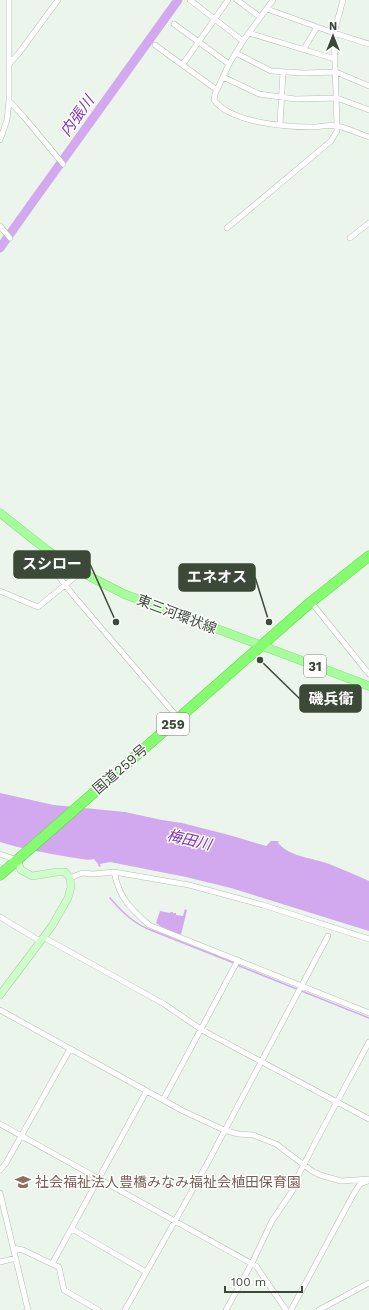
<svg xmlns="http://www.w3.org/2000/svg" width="369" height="1310" viewBox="0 0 369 1310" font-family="'Work Sans','Noto Sans JP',sans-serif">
	<rect width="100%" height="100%" fill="#ecf5eb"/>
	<path fill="#d2a9ef" d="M0,793L54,805L125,812L162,820L182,823L229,835L266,846L271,841H279L278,843C292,858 311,857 329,864C342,869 356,875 369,881V931L231,888L186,877L110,862L100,864L101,866L99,867L98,864L94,859C86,861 77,858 69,857C46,853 22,849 0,842Z
		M185,909L187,910L181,935L160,926L156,923L160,911L170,913L171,912H173V914L174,913H176V915L183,916Z"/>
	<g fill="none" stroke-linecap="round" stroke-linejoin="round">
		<path stroke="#d2a9ef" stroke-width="1.5" d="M110,898C122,912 135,925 153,931
			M153,930V931L234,963
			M237,965L369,1018"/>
		<path stroke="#d2a9ef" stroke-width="9" d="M0,248L37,196L178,0"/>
		<defs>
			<path id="street" d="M190,0L243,41
				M237,0L260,17
				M273,0L243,41L229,64L215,94L214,100C231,123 286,127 312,127C321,127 329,124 337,126C348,128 359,134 369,137
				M267,9L334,33L369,44
				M174,24L229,64
				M249,33L335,59
				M155,45L217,90
				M304,49L317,27
				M236,53L271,71L304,73L336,72L369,86
				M9,64L19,53L58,0
				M183,64L228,0
				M223,77L259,94L295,99L337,98L369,110
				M9,101L24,117L63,164
				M280,124L283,72
				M0,140L7,120L9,101V0
				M0,226L10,238
				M227,228L331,141L337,131V126L334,33L343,0
				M350,238L369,223
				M48,551L46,560L73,595L179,719
				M0,591L38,607L81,572
				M311,602L369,674
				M0,854L17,860
				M114,872C120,899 129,907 149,925L369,1013
				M70,878L82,873L93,874L114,872L189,885L263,905L369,939
				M0,917L40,941
				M43,937L164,1004L202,1030L369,1119
				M0,1010L183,1111L224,1130L238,1134L253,1135L276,1144L312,1171L320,1175L341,1181L369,1179
				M163,1100L238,960
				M0,1124L256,1266L286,1310
				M0,1170L6,1163L70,1049
				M0,1193L28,1310
				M72,1229L146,1272
				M13,1248L23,1250L52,1264L146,1092
				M0,1262L16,1258
				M52,1264L59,1267L64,1290L98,1310
				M125,1310L207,1164L328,936
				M226,1310L252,1263L272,1221L293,1190L298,1176L315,1143L369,1042
				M291,1310L353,1195L360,1184L368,1181
				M319,1310L369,1283"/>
			<path id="secondary" d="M0,995L52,926L68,898L71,887L70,878L65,872H57L32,876L21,870L17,860"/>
			<path id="primary" d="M0,513L48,551L81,572L124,594L369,686"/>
			<path id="highway" d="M0,875L311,602L369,556"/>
		</defs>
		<use href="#street" stroke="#b0c0ad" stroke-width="6"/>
		<use href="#secondary" stroke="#a0d39b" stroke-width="8"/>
		<use href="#primary" stroke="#7ae16c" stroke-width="9"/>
		<use href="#highway" stroke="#5dda40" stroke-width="11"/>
		<use href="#street" stroke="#fff" stroke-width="5"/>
		<use href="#secondary" stroke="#cffdcc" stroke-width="7"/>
		<use href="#primary" stroke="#a7fc9d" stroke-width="8"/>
		<use href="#highway" stroke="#86fa71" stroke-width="10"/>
	</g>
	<defs>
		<symbol id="school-bare" viewBox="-9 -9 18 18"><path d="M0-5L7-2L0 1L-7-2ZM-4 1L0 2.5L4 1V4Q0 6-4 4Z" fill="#8d6e63" stroke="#fff" stroke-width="2.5" paint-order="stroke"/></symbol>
	</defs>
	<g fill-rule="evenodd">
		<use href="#school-bare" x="12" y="1171" width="22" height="22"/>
	</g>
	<g text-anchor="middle" stroke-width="3" stroke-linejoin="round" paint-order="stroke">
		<g fill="#fff" stroke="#768074" stroke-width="1">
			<rect x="304" y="655" width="22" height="22" rx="3"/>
			<rect x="157" y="713" width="32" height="22" rx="3"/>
		</g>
		<g font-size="13" font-weight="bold" fill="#3c4939">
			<text x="315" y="671">31</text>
			<text x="173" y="729">259</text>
		</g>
		<g font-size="14" fill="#3c4939" stroke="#fff">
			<text transform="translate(177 614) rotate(21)" y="5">東三河環状線</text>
			<text transform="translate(120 769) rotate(-41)" y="5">国道259号</text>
		</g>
		<g font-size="14" fill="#785e54" stroke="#fff" text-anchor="start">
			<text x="35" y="1187">社会福祉法人豊橋みなみ福祉会植田保育園</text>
		</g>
		<g font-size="15" font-style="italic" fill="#8033b3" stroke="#fff">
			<text transform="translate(77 116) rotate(-54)" y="5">内張川</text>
			<text transform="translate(189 840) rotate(13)" y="5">梅田川</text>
		</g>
	</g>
	<path fill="none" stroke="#3c4939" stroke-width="1.5" d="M116 622L90 564M269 622L255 577M260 660L300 699"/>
	<g fill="#3c4939" stroke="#fff" stroke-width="1.5">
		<circle cx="116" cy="622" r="4"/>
		<circle cx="269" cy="622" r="4"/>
		<circle cx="260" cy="660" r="4"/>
	</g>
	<g fill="#3c4939" stroke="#3c4939" stroke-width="1.5">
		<rect x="14" y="551" width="76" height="27" rx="4"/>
		<rect x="179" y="564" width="76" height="27" rx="4"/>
		<rect x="300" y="685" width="61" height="27" rx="4"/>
	</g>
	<g font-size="15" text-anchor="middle" font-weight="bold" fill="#fff">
		<text x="52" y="569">スシロー</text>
		<text x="217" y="582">エネオス</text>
		<text x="331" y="704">磯兵衛</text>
	</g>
	<g transform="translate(333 36)" stroke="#ffffff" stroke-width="3" paint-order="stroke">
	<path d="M0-3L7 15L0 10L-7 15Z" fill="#3c4939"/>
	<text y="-6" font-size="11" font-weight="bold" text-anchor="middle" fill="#3c4939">N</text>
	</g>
	<path d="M225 1286v6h77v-6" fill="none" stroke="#3c4939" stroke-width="2"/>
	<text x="231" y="1286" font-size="12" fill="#3c4939" stroke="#ffffff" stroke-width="3" paint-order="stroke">100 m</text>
</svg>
